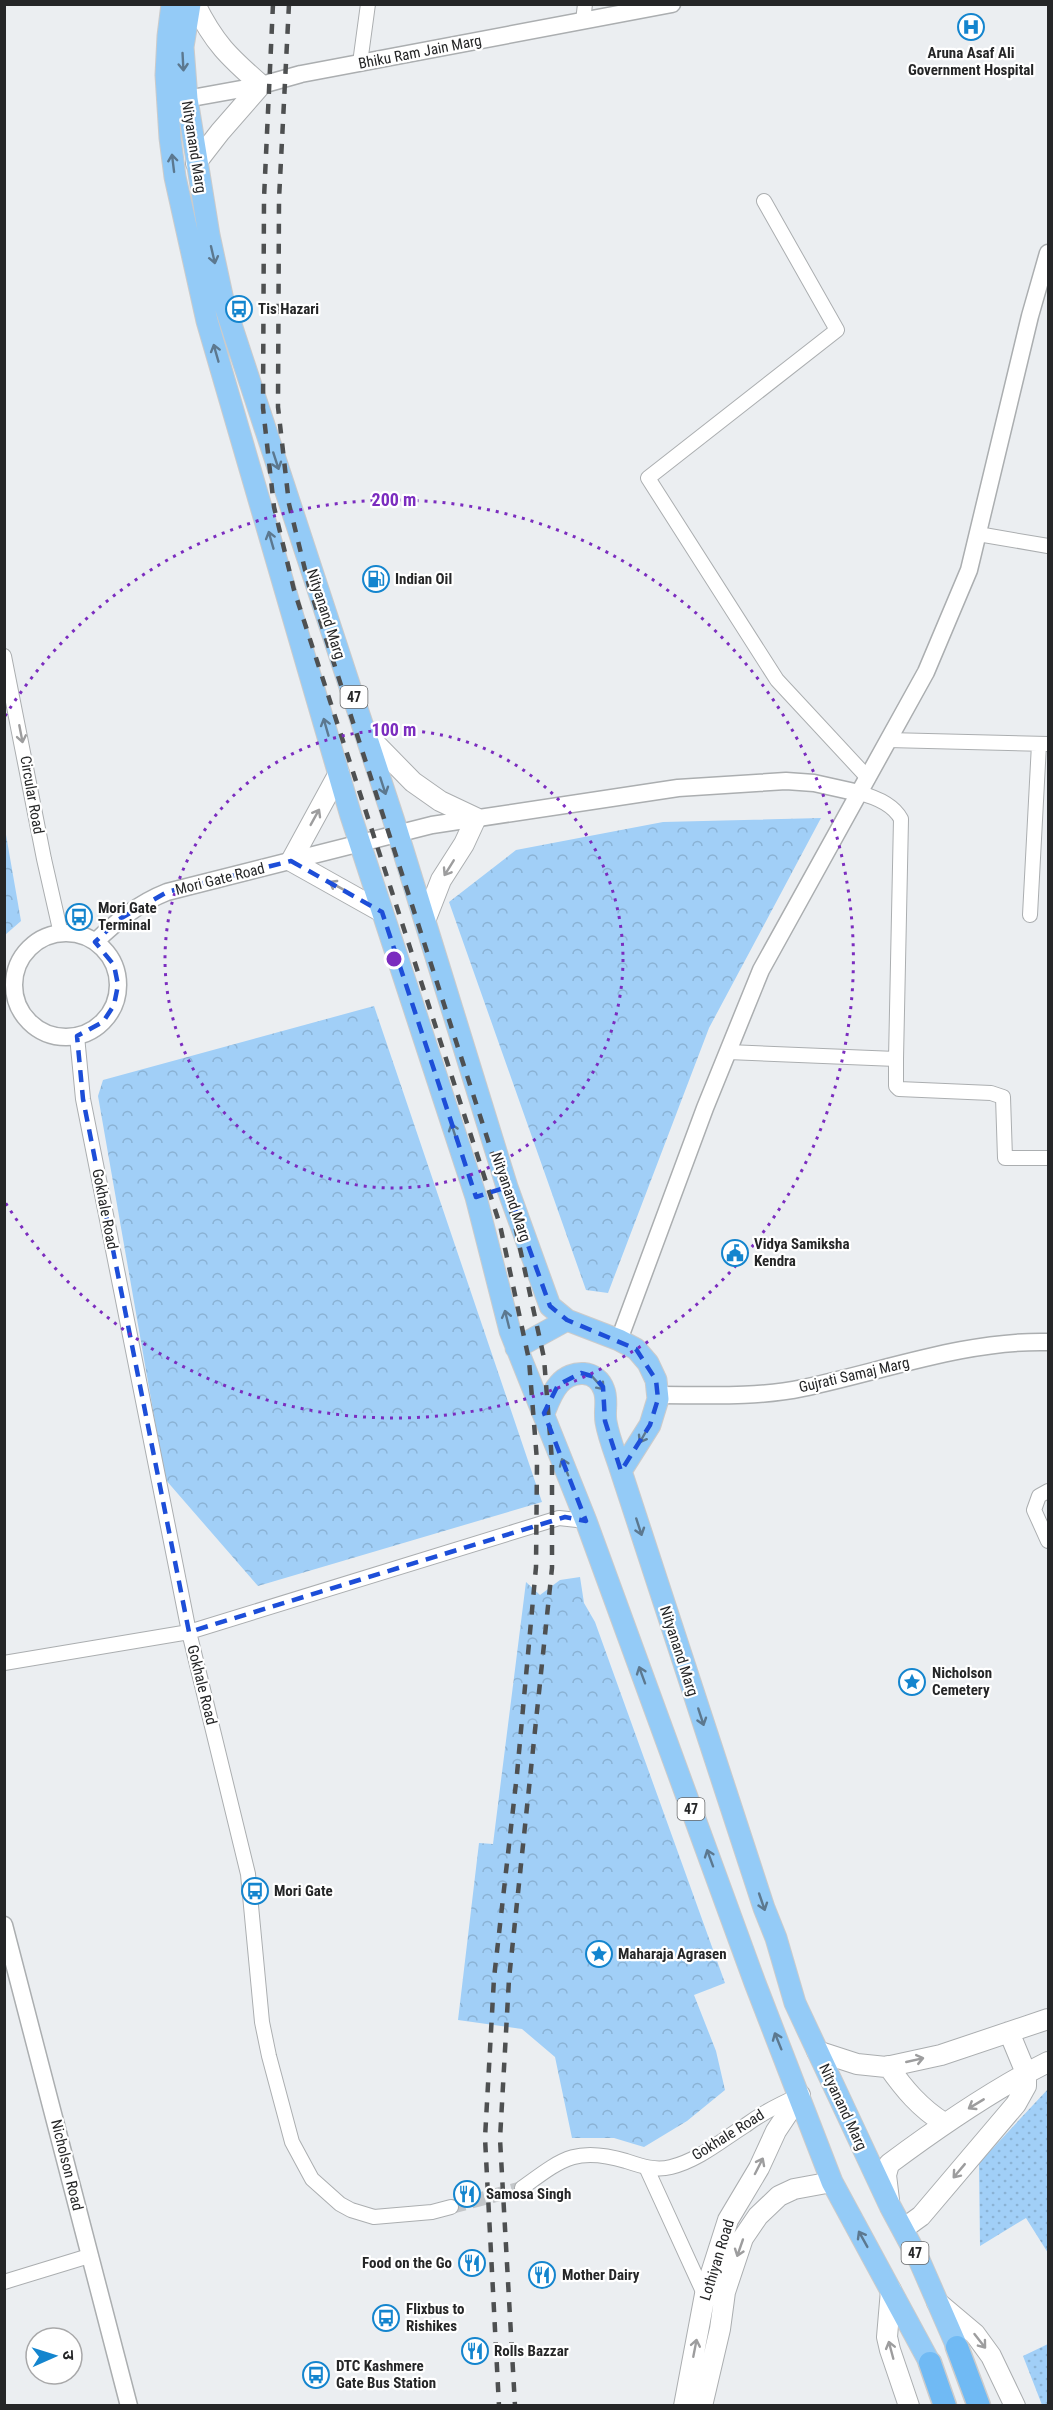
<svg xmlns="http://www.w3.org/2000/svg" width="1053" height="2410" viewBox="0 0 1053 2410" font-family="'Roboto Condensed','Noto Sans Devanagari',sans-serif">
	<defs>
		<pattern id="park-crowns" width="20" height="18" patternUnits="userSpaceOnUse" patternTransform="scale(1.5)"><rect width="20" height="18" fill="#a1cff7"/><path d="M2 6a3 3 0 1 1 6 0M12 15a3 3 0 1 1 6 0" fill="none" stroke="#8ab2d4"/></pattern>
		<pattern id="garden-dots" width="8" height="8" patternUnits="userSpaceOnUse" patternTransform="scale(1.5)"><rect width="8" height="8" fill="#a1cff7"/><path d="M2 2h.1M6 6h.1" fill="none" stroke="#8ab2d4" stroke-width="1.8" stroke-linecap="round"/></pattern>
	</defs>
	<rect width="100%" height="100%" fill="#ebeef1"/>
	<path fill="url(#park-crowns)" d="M821,818L709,1028L608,1293L586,1290L449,902L516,850L663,822Z
		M5,829L21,921L5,935H4Z
		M374,1006L542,1502L258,1586L165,1479L98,1096L103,1080Z
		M580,1577L584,1603L595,1622L725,1983L694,1995L716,2051L725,2090L687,2121L644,2147L614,2138H572L555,2057L522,2029L458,2020L479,1843L493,1844L526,1582L540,1595L560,1580Z"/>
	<path fill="url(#garden-dots)" d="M1048,2089V2253L1026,2218L980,2246L979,2163Z
		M1048,2344V2405H1042L1023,2356Z"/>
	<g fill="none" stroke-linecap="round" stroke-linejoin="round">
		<path stroke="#c3c6c9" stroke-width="14" stroke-dasharray="14 7" stroke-linecap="butt" d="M451,2207L522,2188"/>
		<defs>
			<path id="minor" d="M583,21L585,4
				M360,63L368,4
				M764,201L837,330L648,478L777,680L868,778
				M978,534L1048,546
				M4,656L44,859L61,934
				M888,740L1048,744
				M1030,915L1039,744
				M77,1036L83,1099L189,1632L248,1874L262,2022L269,2056L292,2142L312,2179L340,2204L351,2210L374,2217L432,2212L451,2207
				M728,1052L896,1059L901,819C893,804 875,797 859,793
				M896,1059V1086L899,1089L991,1093L1003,1097L1005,1158H1048
				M1048,1491L1039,1496L1034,1510L1048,1541
				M4,1663L189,1632L559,1518L586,1521
				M646,2167L705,2296
				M522,2188C562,2159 576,2146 626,2161C641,2166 655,2171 671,2167C699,2160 722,2140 746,2125C762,2113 780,2104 798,2096
				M4,2282L89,2256"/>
			<path id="tertiary" d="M175,101L258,86L301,74L672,4
				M14 985a52 52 0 1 1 104 0a52 52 0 1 1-104 0Z
				M95,942C117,921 139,903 167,892L432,825L678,788L786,781L814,783L859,793
				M619,1340L705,1108L761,970L926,672L969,570L1030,316L1048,253
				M658,1395C705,1395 756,1398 803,1388C884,1371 966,1340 1048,1342
				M4,1925L129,2406"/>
			<path id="secondary" d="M195,4C214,43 229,57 261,85L220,132L196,163
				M366,734L413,782L440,801L476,818L464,844L441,880L425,921
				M339,773L291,861L382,912
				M817,2051L857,2064L886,2067L941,2055L1048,2019
				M888,2066C904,2089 920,2108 944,2123
				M889,2200L886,2175L889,2164C940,2126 992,2090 1048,2062
				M903,2229L921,2216L1016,2104L1026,2086V2073L1009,2032
				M891,2290L887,2337L890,2350L909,2406
				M937,2302L975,2334L991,2356L1015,2406
				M684,2406L706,2289L728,2220L759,2168L776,2131L800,2095
				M702,2406L720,2329L725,2292L743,2238L758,2216L779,2196L794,2189L832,2182"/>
			<path id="primary" d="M172,4L168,36L166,75L170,138L175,177L207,321L351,816L476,1197L510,1331L586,1521L755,1983L832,2182L930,2363
				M190,4L183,47L187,99L209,235L223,300L394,821L507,1187L550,1306L567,1320L619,1340L636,1349L648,1363L656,1380L658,1399L650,1425L621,1471
				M516,1348L567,1320
				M544,1413C548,1403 552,1392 559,1384C572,1369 597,1369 604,1390C608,1400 604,1411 606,1422C609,1439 616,1455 621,1471L764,1908L776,1938L795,2003L890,2206L920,2262L957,2347"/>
			<path id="trunk" d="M957,2347L979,2406
				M930,2363L945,2406"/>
		</defs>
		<use href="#minor" stroke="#abaeb0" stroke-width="16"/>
		<use href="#tertiary" stroke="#abaeb0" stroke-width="19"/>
		<use href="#secondary" stroke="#abaeb0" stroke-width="22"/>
		<use href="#primary" stroke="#cbcbcb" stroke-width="23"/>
		<use href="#trunk" stroke="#cbcbcb" stroke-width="25"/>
		<use href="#minor" stroke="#fff" stroke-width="14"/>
		<use href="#tertiary" stroke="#fff" stroke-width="16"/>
		<use href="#secondary" stroke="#fff" stroke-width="20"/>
		<use href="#primary" stroke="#94cbf7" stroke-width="21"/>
		<use href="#trunk" stroke="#70baf4" stroke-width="22"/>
		<path stroke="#4e5051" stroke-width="4.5" stroke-dasharray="10 10" stroke-linecap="butt" d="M273,4L264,198L263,408L274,507L294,590L500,1225L529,1360L537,1461L536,1567L517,1774L494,1978L485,2138L499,2406
			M289,4L279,199L278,407L289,504L309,586L514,1221L544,1358L552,1461V1568L509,1979L500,2139L515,2406"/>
	</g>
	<defs><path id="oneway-shaft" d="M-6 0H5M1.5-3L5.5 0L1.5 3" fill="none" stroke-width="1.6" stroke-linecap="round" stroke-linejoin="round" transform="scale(1.5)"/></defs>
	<g stroke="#5c788f">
		<use href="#oneway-shaft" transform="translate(183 62) rotate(87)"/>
		<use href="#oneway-shaft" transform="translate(173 163) rotate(-97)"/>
		<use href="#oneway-shaft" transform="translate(213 255) rotate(77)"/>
		<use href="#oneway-shaft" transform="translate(216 353) rotate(-106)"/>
		<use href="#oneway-shaft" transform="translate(276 461) rotate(72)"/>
		<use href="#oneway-shaft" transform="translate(271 540) rotate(-106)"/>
		<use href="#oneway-shaft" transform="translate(326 727) rotate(-106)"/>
		<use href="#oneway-shaft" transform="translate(383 786) rotate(72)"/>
		<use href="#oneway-shaft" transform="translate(454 1132) rotate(-108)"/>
		<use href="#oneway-shaft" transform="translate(507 1319) rotate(-104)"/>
		<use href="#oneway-shaft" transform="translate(598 1383) rotate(48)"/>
		<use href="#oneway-shaft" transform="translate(644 1435) rotate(120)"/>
		<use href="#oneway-shaft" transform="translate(565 1467) rotate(-111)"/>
		<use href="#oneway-shaft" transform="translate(639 1527) rotate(72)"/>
		<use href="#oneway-shaft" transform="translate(642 1675) rotate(-110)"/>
		<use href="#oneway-shaft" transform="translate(701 1717) rotate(72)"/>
		<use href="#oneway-shaft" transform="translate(710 1858) rotate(-110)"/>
		<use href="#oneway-shaft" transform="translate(762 1902) rotate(71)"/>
		<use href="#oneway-shaft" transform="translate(778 2041) rotate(-112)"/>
		<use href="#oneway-shaft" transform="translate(863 2239) rotate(-119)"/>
	</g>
	<g stroke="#9d9d9e">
		<use href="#oneway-shaft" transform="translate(21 734) rotate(79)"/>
		<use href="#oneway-shaft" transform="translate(315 817) rotate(-61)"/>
		<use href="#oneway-shaft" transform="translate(449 868) rotate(122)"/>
		<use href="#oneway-shaft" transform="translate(337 886) rotate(-151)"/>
		<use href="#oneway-shaft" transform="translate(915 2060) rotate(-13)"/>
		<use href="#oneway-shaft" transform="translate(976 2104) rotate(149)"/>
		<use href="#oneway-shaft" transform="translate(759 2166) rotate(-63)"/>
		<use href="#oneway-shaft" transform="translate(959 2171) rotate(130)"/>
		<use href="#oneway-shaft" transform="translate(740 2248) rotate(109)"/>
		<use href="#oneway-shaft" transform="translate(980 2341) rotate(52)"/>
		<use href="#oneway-shaft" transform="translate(695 2348) rotate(-79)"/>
		<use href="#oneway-shaft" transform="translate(891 2350) rotate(-105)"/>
	</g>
	<path fill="none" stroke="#1d4ed8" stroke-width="4.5" stroke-dasharray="12 8" stroke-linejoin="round" d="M291,861L382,912L476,1197L507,1187L550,1306L567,1320L636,1349L656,1380L658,1399L650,1425L621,1471L605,1421L603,1387L595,1377L581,1373L558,1385L544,1413L586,1521L565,1517L189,1632L83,1099L77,1036L103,1022L114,1005L118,985L114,965L95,942L118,920L167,892Z"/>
	<g fill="none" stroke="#7b2cbf" stroke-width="3" stroke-dasharray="3 6">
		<circle cx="394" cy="959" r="229"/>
		<path d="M5 716A459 459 0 1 1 5 1202"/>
	</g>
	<defs>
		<symbol id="hospital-ring" viewBox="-11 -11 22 22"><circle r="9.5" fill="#fff" stroke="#1485ce" stroke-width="1.5"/><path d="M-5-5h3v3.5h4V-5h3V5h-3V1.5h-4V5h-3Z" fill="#1485ce"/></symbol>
		<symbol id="bus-ring" viewBox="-11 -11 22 22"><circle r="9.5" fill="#fff" stroke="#1485ce" stroke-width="1.5"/><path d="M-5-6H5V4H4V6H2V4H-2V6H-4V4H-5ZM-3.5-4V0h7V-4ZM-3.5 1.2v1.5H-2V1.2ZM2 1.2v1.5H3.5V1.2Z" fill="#1485ce"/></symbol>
		<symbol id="fuel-ring" viewBox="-11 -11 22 22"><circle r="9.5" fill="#fff" stroke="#1485ce" stroke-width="1.5"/><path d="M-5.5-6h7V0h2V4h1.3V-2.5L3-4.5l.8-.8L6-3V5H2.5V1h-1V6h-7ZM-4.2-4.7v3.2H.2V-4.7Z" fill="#1485ce"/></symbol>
		<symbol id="civic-ring" viewBox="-11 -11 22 22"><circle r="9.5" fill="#fff" stroke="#1485ce" stroke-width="1.5"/><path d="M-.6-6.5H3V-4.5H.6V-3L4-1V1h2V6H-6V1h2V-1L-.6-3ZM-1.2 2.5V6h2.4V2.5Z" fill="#1485ce"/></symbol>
		<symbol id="sight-ring" viewBox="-11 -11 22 22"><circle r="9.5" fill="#fff" stroke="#1485ce" stroke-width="1.5"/><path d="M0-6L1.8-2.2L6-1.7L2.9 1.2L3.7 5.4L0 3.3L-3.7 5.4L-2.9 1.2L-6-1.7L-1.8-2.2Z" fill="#1485ce"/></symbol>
		<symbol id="restaurant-ring" viewBox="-11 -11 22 22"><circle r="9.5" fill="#fff" stroke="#1485ce" stroke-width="1.5"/><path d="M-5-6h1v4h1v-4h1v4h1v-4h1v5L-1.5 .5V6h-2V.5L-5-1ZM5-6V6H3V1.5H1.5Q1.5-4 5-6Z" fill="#1485ce"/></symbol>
	</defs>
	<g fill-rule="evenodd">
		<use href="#hospital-ring" x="956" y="12" width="30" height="30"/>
		<use href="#bus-ring" x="224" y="294" width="30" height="30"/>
		<use href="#fuel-ring" x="361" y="564" width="30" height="30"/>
		<use href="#bus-ring" x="64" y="902" width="30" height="30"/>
		<use href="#civic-ring" x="720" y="1238" width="30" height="30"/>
		<use href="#sight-ring" x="897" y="1667" width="30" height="30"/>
		<use href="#bus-ring" x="240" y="1876" width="30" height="30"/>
		<use href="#sight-ring" x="584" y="1939" width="30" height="30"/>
		<use href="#restaurant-ring" x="452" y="2179" width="30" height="30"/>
		<use href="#restaurant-ring" x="457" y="2248" width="30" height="30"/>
		<use href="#restaurant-ring" x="527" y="2260" width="30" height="30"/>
		<use href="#bus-ring" x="371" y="2303" width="30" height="30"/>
		<use href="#restaurant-ring" x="460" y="2336" width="30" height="30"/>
		<use href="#bus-ring" x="301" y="2360" width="30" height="30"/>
	</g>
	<g text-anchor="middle" stroke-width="4.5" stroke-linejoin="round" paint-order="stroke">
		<g fill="#fff" stroke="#666768" stroke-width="1.5">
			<rect x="340.5" y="686" width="27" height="22" rx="4.5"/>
			<rect x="677.5" y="1798" width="27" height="22" rx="4.5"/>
			<rect x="901.5" y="2242" width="27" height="22" rx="4.5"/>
		</g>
		<g font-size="14" font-weight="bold" fill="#252627">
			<text x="354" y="702">47</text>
			<text x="691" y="1814">47</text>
			<text x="915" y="2258">47</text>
		</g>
		<g font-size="15" fill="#252627" stroke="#fff">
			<text transform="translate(420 52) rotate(-11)" y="5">Bhiku Ram Jain Marg</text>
			<text transform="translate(194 147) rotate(81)" y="5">Nityanand Marg</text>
			<text transform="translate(326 614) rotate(72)" y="5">Nityanand Marg</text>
			<text transform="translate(32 795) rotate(80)" y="5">Circular Road</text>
			<text transform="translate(220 879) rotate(-14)" y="5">Mori Gate Road</text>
			<text transform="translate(511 1197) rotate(71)" y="5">Nityanand Marg</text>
			<text transform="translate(105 1209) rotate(79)" y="5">Gokhale Road</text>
			<text transform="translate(854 1375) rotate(-13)" y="5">Gujrati Samaj Marg</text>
			<text transform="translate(679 1651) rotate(72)" y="5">Nityanand Marg</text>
			<text transform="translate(202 1685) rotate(76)" y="5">Gokhale Road</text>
			<text transform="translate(843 2107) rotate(65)" y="5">Nityanand Marg</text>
			<text transform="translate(728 2135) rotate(-32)" y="5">Gokhale Road</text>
			<text transform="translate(67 2165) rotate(76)" y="5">Nicholson Road</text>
			<text transform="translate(717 2260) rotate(-73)" y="5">Lothiyan Road</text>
		</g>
		<g font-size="15" font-weight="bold" fill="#252627" stroke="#fff" text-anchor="start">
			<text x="971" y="58" text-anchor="middle">Aruna Asaf Ali<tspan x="971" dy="17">Government Hospital</tspan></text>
			<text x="258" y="314">Tis Hazari</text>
			<text x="395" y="584">Indian Oil</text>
			<text x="98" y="913">Mori Gate<tspan x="98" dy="17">Terminal</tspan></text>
			<text x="754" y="1249">Vidya Samiksha<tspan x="754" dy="17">Kendra</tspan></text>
			<text x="932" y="1678">Nicholson<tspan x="932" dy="17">Cemetery</tspan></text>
			<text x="274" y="1896">Mori Gate</text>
			<text x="618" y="1959">Maharaja Agrasen</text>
			<text x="486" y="2199">Samosa Singh</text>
			<text x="452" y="2268" text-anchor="end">Food on the Go</text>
			<text x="562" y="2280">Mother Dairy</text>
			<text x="406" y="2314">Flixbus to<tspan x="406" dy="17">Rishikes</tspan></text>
			<text x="494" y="2356">Rolls Bazzar</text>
			<text x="336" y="2371">DTC Kashmere<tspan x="336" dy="17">Gate Bus Station</tspan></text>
		</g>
	</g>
	<circle cx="394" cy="959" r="9" fill="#7b2cbf" stroke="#fff" stroke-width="3"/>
	<g font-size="18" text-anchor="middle" font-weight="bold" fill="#7b2cbf" stroke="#fff" stroke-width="4.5" stroke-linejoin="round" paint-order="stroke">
		<text x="394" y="506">200 m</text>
		<text x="394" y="736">100 m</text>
	</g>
	<rect width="1053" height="2410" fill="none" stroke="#252627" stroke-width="12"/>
	<g transform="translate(54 2356) rotate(87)"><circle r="28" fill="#ffffff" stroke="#a8a8a9" stroke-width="1.5"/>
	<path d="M0-4.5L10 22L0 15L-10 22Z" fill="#1485ce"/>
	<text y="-9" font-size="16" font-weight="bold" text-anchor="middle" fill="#252627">उ</text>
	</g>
</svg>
